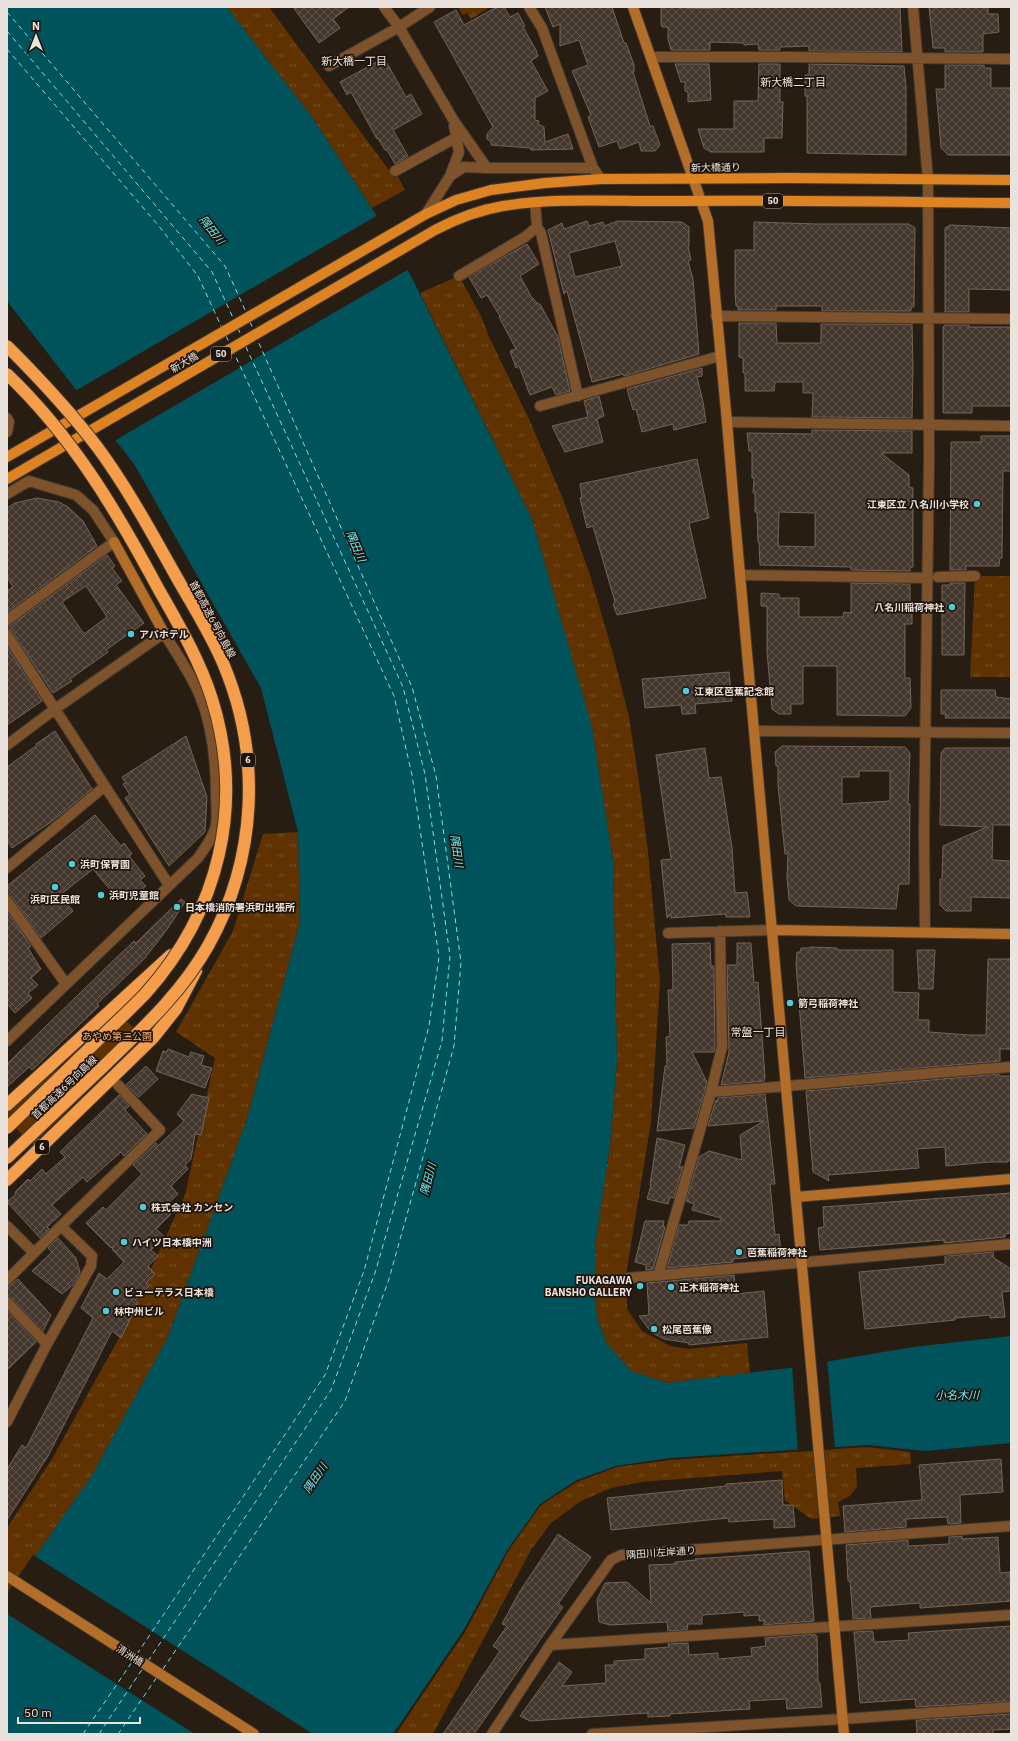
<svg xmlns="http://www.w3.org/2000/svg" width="1018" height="1741" viewBox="0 0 1018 1741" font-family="'IBM Plex Sans','Noto Sans JP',sans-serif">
	<defs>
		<pattern id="park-tufts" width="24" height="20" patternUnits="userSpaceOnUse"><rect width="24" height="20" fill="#5f3200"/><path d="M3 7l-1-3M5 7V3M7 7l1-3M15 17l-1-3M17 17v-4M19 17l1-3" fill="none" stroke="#764f25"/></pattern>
		<pattern id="building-cross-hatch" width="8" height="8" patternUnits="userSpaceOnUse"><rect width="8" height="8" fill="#44382e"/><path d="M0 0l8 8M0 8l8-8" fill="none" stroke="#5f544c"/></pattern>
	</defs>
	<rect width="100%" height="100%" fill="#281d13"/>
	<path fill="url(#park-tufts)" d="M227,7H269L391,173L395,171L405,190L372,208L312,117Z
		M462,7H490L471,19L467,13L463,15L459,9Z
		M459,276L481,316L490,339L529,419L563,499L589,572L612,650L629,717L639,782L648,852L660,981L651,1122L627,1269V1309L642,1331L670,1346L689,1349L747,1343L750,1373L667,1383L631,1371L606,1342L597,1318L595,1290V1246L610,1145L617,1062L613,860L592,728L532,519L420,293Z
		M975,576H1011V677H970Z
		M298,832L300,922L247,1119L168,1337L92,1475L7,1597V1528L53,1457L120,1336L185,1195L215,1058L176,1032L233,931L263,834Z
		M867,1447L910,1452L911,1464L856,1468L857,1487L850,1496L838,1502L840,1516L811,1519L785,1500L782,1471L641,1482L611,1488L581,1501L551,1523L531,1550L433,1734H396L465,1632L509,1550L541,1505L577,1482L617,1467L670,1460Z"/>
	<path fill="#5f3200" d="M115,1008L142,1037L93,1085L65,1056Z
		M55,1067L83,1096L32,1145L7,1119V1113Z"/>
	<path fill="#00535b" d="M7,7H227L312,117L394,242L532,519L592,727L613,860L617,1062L610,1145L595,1246V1290L597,1318L606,1342L631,1371L667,1383L789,1368L913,1347L1011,1336V1443L925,1451L868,1445L670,1458L616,1466L577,1480L540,1504L508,1549L463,1631L393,1734H7V1597L92,1475L168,1337L247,1119L300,922L298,832L261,688L134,464L7,301Z"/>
	<path fill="#281d13" d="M378,215L396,241L409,269L114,441L75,391Z
		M827,1359L835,1449L798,1452L792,1365Z
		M33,1555L313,1734H195L7,1614V1593Z"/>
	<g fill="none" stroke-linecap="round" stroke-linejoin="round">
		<path stroke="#64eaf7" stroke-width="1" stroke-dasharray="5 4" stroke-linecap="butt" d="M7,12L225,266L246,312
			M7,31L212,272L234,320
			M7,49L158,225L198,276L222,328
			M250,322L254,331
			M238,328L241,336
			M226,336L230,344
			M137,1654L325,1375L364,1271L429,1026L439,957L412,775L394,696L234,353
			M148,1661L331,1390L375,1273L442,1041L450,956L425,774L403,687L245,345
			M163,1669L345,1401L389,1279L454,1046L461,962L436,776L412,687L257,339
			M83,1734L132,1662
			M99,1734L143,1668
			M118,1734L157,1677"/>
	</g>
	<path fill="url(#building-cross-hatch)" stroke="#726459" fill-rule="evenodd" d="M293,7H349L333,19L340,28L319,43Z
		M497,7H504L510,17L518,13L525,26L523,27L536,50L538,56L531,61L548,91L535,98V120L539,121L538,124L544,127L545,142L568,134L573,149L531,150L530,148L491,145V142L487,139V134L493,127L434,22L456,10L464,25Z
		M545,7H612L624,43H626L634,65V72H633L650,126H653L660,145L655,151H641L639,142L620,149L617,141L599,147L588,117L591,115L572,71L588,65L579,40L560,46V24L553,27Z
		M661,7L720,9V7H900L902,52L809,51V46L780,47V50H759L758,44L744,45V43L710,42V50H671L668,39V27H662L661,24Z
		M929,7H988V14H998L999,32L983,34V52H945V48H933Z
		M384,58L406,97L411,94L422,114L393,130L408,156L395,164L387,150H385L378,138L377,139L351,92L347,95L340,82Z
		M675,64H709L711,100L688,102V92L685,91V82H681Z
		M759,64H780V102H783L782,138H764V152H711L704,148L698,129H734V101H758Z
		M809,64L904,66L906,87V155L807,153V96H805V75H809Z
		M945,65H984V68H991V88H1011V155H948L941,148L936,89H945Z
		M587,221L589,226L603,222L604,226L618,221L682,222L689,227V246H688L691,260L688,261L693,279L699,354L624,376L623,374L592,382L567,291L564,294L548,230L562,223L564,229ZM615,241L622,266L575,277L569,253Z
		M754,222L817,224H909L915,228L914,307H911V311H822V306H776V310H738V306H736L735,293V250H754Z
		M950,225L1011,228V290L969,289V312H945V228Z
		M527,244L539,264L520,276L531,296L538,304H540L558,337L570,391L556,395L552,387L530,395L519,366L516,368L510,351L516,349L499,317L500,316L487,295L481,298L469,277Z
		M739,323H776L777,343H821V324H912L913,367L912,418L812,417L813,393H803V382H775L774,391H745V373H743V358L739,357Z
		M945,325H969V327H1011V406H972V413H943V327Z
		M702,368V376L697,377L703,402L706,422L674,430L673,424L642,432L636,409L633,410L627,389Z
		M599,396L604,416L597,419L603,442L565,452L552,426L588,417L584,401Z
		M812,430L912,431V453H881L909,475V487L913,488V567H910V571L851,570V567L760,565L759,542H758L757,512H755V493H753L754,478H752V451H749L747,433L812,434ZM779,512L815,513V547L778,546Z
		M981,436H1011V471H1003L1002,558H1000L999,566H966V570H950L951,442H981Z
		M697,459L709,518L689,523L706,598L617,615L613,604L615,602L593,526L587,528L580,498L582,497L580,484Z
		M37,498L59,502L68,507L83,521L97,546L7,612V591L13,587L7,577V508L15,503Z
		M107,555L115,566L112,568L122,581L116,585L144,623L106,650L108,652L70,679L72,681L53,693L12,631L7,629V626L11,625ZM86,586L107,617L84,634L62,602Z
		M851,583L910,584V602H912V624H905V678H910L911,708L905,716L837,715V666H803V704H791V714H779L772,709L767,652V606H761V593L779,594V598H799V617H843L844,612L851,613Z
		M950,583H965L964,655H942V585H950Z
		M7,647L42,701L7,725Z
		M729,672L732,701L695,704L696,713L689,714H682L681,705L645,708L642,679Z
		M941,690H995L996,697L1011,699V718H945L946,714H941Z
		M55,731L92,789L51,822L12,848L7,841V767L37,745L36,744Z
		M186,736L207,797L205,832L169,866L125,798L130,795L123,784L126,783L122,777Z
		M782,746L905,747L910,753L908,804H910L909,884H899L896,909L796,906L789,900L787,877L788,854H785L778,785V766H776L775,752ZM859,771H890V801L842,804V777H859Z
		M705,748L709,778L721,777L732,848L735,893L747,892L750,917H726V914L671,918V914L667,918L661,860L671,859L656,755Z
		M945,748H1011V825H993L992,860L1011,861V898L971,897V911H946L940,905V879H942L943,846L987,827L940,825L941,753Z
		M95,815L121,846L124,843L132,854L129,856L145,876L140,880L146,886L133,896L128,890L117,898L93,869L60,895L73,911L41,938L12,897L7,895V886Z
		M181,899L185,902L168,928L145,958L97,1004L99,1006L32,1070L29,1067L7,1087V1064L115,959L134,941L136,943Z
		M7,912L31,946L28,948L41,969L31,978L38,985L28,993L32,998L15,1013L7,1004Z
		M710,943L711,966H714L715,1046L714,1052H692L707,1082L705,1090L694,1128L657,1131L665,1066H667L666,1037L670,1036L668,990H673L672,944Z
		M737,943H751L754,983L758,982L765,1077L764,1081L721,1085L729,1052L727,965H737Z
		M810,947L837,948V950H893V992L919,993L918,1020H929V1032L969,1035H986L988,959H1011V1049H1000V1061L805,1078L796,965L797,952H800L801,948H810Z
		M917,950H935L933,989H919Z
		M168,1049L189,1057L191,1052L204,1056L201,1065L212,1068L205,1088L156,1071L163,1051L167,1052Z
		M146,1066L158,1079L139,1097L126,1085Z
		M999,1074V1076H1011V1158L1008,1162H990L946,1166L945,1147L917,1149L919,1168L828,1175L829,1181L813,1172L806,1091Z
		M192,1094L209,1098L201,1135L195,1134L191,1159L185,1165L188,1169L171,1186L178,1194L164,1207L171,1214L156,1229L165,1237L151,1250L158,1256L148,1266L155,1274L146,1283L149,1286L135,1300L138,1302L121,1338L112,1331L48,1456L7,1520V1469L22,1445L26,1448L93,1318L81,1308L99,1273L107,1279L124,1262L112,1249L114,1246L111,1248L86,1223L103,1207L106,1210L142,1174L133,1165L156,1143L158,1146L184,1121L177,1114Z
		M765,1094L775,1184H770L772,1204L775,1235L779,1234L781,1254L733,1259V1262L667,1268L679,1225H688L689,1221H721V1218L692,1210L694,1204L686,1201L699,1157L709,1151L742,1160L740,1135L764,1121L708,1126L716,1100L717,1102L718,1098Z
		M119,1095L129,1106L125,1110L147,1134L124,1156L121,1152L87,1182L83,1177L52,1205L61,1214L47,1227L49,1229L40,1238L7,1202L16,1194L15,1192L28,1179L30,1181L42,1169L46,1174L65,1157L60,1152Z
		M657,1138L685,1145L679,1168L683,1166L674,1198L670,1197L668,1204L647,1199L651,1185H650Z
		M1011,1193V1233L1005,1234V1237L944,1243V1240L820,1250L818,1228L824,1227L823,1207Z
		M645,1221H664L663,1227H665L653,1269L646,1270V1265L635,1262Z
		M58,1238L76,1258L80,1272L74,1284L62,1294L32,1271L52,1252L48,1248Z
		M993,1252L994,1258L1011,1269V1291L1002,1292L1005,1317L990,1318V1315L955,1318V1320L865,1329L859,1272L945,1264V1256Z
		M734,1275L736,1294L764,1291L768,1337L689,1345V1343L664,1339L651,1332L639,1316L649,1315L647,1283Z
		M18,1279L51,1315L43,1331L12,1298L7,1296V1286L11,1285Z
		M7,1311L36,1342L7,1370Z
		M1001,1459L1003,1492L960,1495L961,1523L948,1524L947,1517L906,1519V1527L845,1532L843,1506L922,1500L919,1465Z
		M782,1480L783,1505H793L795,1527L774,1528V1519L729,1522L728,1518L611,1530L607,1498L726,1486V1484Z
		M558,1534L591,1557L558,1604L563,1607L474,1734H443L500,1651L493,1646L507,1626L502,1624L520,1591Z
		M962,1536V1539L998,1537L1000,1573L1010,1572L1011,1601L920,1608V1603L870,1607L871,1618L853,1619L850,1581H848L846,1545L908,1540V1546L949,1544V1537Z
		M809,1551L814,1621L764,1625V1620L759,1621V1615L744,1616V1612L702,1615V1624H688L687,1630L668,1631L667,1622L610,1625L599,1622L597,1600L605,1583L627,1582L651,1603L649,1565L675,1564V1562L696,1560L695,1559Z
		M1011,1626V1701L916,1707L915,1699L860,1703L854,1632L872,1631L873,1632L874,1642L909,1640L908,1633Z
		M815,1634V1636H817L818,1683H820L822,1707L787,1709L786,1699L749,1701L750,1709L670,1714V1716L648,1717V1713L530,1721L520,1716L559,1662L572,1672L562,1686L606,1683L605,1665H614V1661L645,1659V1649L669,1647L668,1644L688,1643L689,1655L718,1653V1659L752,1656L751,1648L766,1646L765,1638Z
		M1011,1714V1729L993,1730V1734H917L916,1720Z"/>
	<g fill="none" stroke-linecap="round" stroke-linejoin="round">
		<defs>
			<path id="street" d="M384,7L399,27L454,121L487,168H593L601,179
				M529,7L542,28L593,168
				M913,7L928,180L929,459L924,832L925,932
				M651,57H787L1011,59
				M329,66L399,27L430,7
				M395,171L457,137
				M450,176L464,167L487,168
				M535,203L537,227L541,233L578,396
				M426,214L450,176L459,152L454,125
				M459,276L525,237L537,227
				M716,316L1011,319
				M540,406L720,356
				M7,418L9,422L7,432
				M727,422L1011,426
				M7,494L29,481L76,495L93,510L114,542L7,620
				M740,575L928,578
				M938,577L975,576
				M7,635L169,885
				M754,731L1011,733
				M7,745L55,709L164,633C176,653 191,674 200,696C213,728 216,762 216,795C216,806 218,818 215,829C212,839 204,849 198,858L7,1041
				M7,868L105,786
				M7,901L66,984
				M668,933L772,930
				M711,1092C811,1085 911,1074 1011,1067
				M7,1226L34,1253
				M61,1226L160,1130L118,1085
				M658,1276L711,1092L722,1047L720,931
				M628,1278L1011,1244
				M7,1280L61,1226L92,1256L91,1266L47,1344L7,1422
				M7,1302L47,1344
				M550,1645L1011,1615
				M492,1734L550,1645L611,1560L621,1555L1011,1526
				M592,1734L843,1719L1011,1707"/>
			<path id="secondary" d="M633,7L708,221L727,422L735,519L844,1734
				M114,542L164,633
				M772,930L1011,934
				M796,1197L1011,1179
				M7,1576L254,1734"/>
			<path id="primary" d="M7,457L426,214L456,200L491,190L545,183L601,179L788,178L1011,180
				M7,479L435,230C456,219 479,210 503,206C560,197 620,202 678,201C789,200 900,202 1011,203"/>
			<path id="highway" d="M7,1105L171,955
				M7,1180L153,1038L176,1009L196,971"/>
		</defs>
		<use href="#street" stroke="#43392f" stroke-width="12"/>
		<use href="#secondary" stroke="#43392f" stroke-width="12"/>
		<use href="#primary" stroke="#43392f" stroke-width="12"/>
		<use href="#highway" stroke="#43392f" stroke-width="14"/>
		<use href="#street" stroke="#7e522b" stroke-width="10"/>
		<use href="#secondary" stroke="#b36e29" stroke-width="10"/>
		<use href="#primary" stroke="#dd8321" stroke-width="10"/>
		<use href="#highway" stroke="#f49e4c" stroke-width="12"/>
		<defs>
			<path id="highway-bridge" d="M7,346C39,378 70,411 98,448C126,486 149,528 172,569C189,600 209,630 223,663C262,755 257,859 208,946C182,992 144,1027 106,1064C73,1095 40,1127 7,1158
				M7,374C73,437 116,510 159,590C179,625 200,661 212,699C245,805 219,911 146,993C131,1009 114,1024 98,1040C68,1069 37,1099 7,1128"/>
		</defs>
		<use href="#highway-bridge" stroke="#43392f" stroke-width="14" stroke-linecap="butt"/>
		<use href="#highway-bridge" stroke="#f49e4c" stroke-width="12"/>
	</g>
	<g fill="#52cbd8" stroke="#1e140b" stroke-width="1.5">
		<circle cx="977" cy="504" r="4"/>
		<circle cx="952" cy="607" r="4"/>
		<circle cx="131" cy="634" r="4"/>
		<circle cx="686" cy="691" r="4"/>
		<circle cx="72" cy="864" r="4"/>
		<circle cx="55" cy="887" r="4"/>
		<circle cx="101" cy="895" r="4"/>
		<circle cx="177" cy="907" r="4"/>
		<circle cx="790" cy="1003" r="4"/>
		<circle cx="143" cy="1207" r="4"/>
		<circle cx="124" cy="1242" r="4"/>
		<circle cx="739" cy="1252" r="4"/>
		<circle cx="640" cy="1286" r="4"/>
		<circle cx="671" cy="1287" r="4"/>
		<circle cx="116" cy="1292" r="4"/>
		<circle cx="106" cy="1311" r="4"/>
		<circle cx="654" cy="1329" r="4"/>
	</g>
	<g text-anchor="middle" stroke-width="3.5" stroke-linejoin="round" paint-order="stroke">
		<g fill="#1e140b" stroke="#ada49d" stroke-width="1">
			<rect x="763" y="194" width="20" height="14" rx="3"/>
			<rect x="211" y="347" width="20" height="14" rx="3"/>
			<rect x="241" y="753" width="14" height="14" rx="3"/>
			<rect x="35" y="1140" width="14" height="14" rx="3"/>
		</g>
		<g font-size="9" font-weight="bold" fill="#eae2dc">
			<text x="773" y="204">50</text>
			<text x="221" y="357">50</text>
			<text x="248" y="763">6</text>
			<text x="42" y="1150">6</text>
		</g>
		<g font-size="10" fill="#eae2dc" stroke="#1e140b">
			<text transform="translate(716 167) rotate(-1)" y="4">新大橋通り</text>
			<text transform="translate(184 362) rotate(-30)" y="4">新大橋</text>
			<text transform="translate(213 619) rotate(62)" y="4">首都高速6号向島線</text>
			<text transform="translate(64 1087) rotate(-44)" y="4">首都高速6号向島線</text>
			<text transform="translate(661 1552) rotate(-4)" y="4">隅田川左岸通り</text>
			<text transform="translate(130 1655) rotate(33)" y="4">清洲橋</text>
		</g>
		<g font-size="10" font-weight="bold" fill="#eae2dc" stroke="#1e140b" text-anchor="start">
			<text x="969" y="508" text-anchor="end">江東区立 八名川小学校</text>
			<text x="944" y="611" text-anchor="end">八名川稲荷神社</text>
			<text x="139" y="638">アパホテル</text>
			<text x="694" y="695">江東区芭蕉記念館</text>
			<text x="80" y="868">浜町保育園</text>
			<text x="109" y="899">浜町児童館</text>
			<text x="55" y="903" text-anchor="middle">浜町区民館</text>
			<text x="185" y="911">日本橋消防署浜町出張所</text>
			<text x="798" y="1007">箭弓稲荷神社</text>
			<text x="151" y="1211">株式会社 カンセン</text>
			<text x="132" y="1246">ハイツ日本橋中洲</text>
			<text x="747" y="1256">芭蕉稲荷神社</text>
			<text x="632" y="1284" text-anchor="end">FUKAGAWA<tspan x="632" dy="12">BANSHO GALLERY</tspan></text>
			<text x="679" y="1291">正木稲荷神社</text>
			<text x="124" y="1296">ビューテラス日本橋</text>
			<text x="114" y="1315">林中州ビル</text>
			<text x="662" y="1333">松尾芭蕉像</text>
		</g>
		<g font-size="10" fill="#f9b070" stroke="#1e140b">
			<text x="117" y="1040">あやめ第二公園</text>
		</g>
		<g font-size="11" fill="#eae2dc" stroke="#1e140b">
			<text x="354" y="65">新大橋一丁目</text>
			<text x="793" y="86">新大橋二丁目</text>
			<text x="758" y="1036">常盤一丁目</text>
		</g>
		<g font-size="11" font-style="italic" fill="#64eaf7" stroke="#1e140b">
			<text transform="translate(212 230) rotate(52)" y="4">隅田川</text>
			<text transform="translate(356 546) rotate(66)" y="4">隅田川</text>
			<text transform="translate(457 851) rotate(82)" y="4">隅田川</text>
			<text transform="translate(428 1179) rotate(-75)" y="4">隅田川</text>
			<text x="957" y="1399">小名木川</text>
			<text transform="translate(315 1478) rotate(-56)" y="4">隅田川</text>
		</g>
	</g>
	<rect width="1018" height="1741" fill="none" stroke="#eae2dc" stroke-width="16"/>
	<g transform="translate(36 36)" stroke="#1e140b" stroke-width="3" paint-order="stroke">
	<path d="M0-3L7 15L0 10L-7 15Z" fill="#eae2dc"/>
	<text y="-6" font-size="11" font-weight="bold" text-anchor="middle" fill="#eae2dc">N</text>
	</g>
	<path d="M18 1717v6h122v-6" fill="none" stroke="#eae2dc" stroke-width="2"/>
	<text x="24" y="1717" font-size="12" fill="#eae2dc" stroke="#1e140b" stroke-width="3" paint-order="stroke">50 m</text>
</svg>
